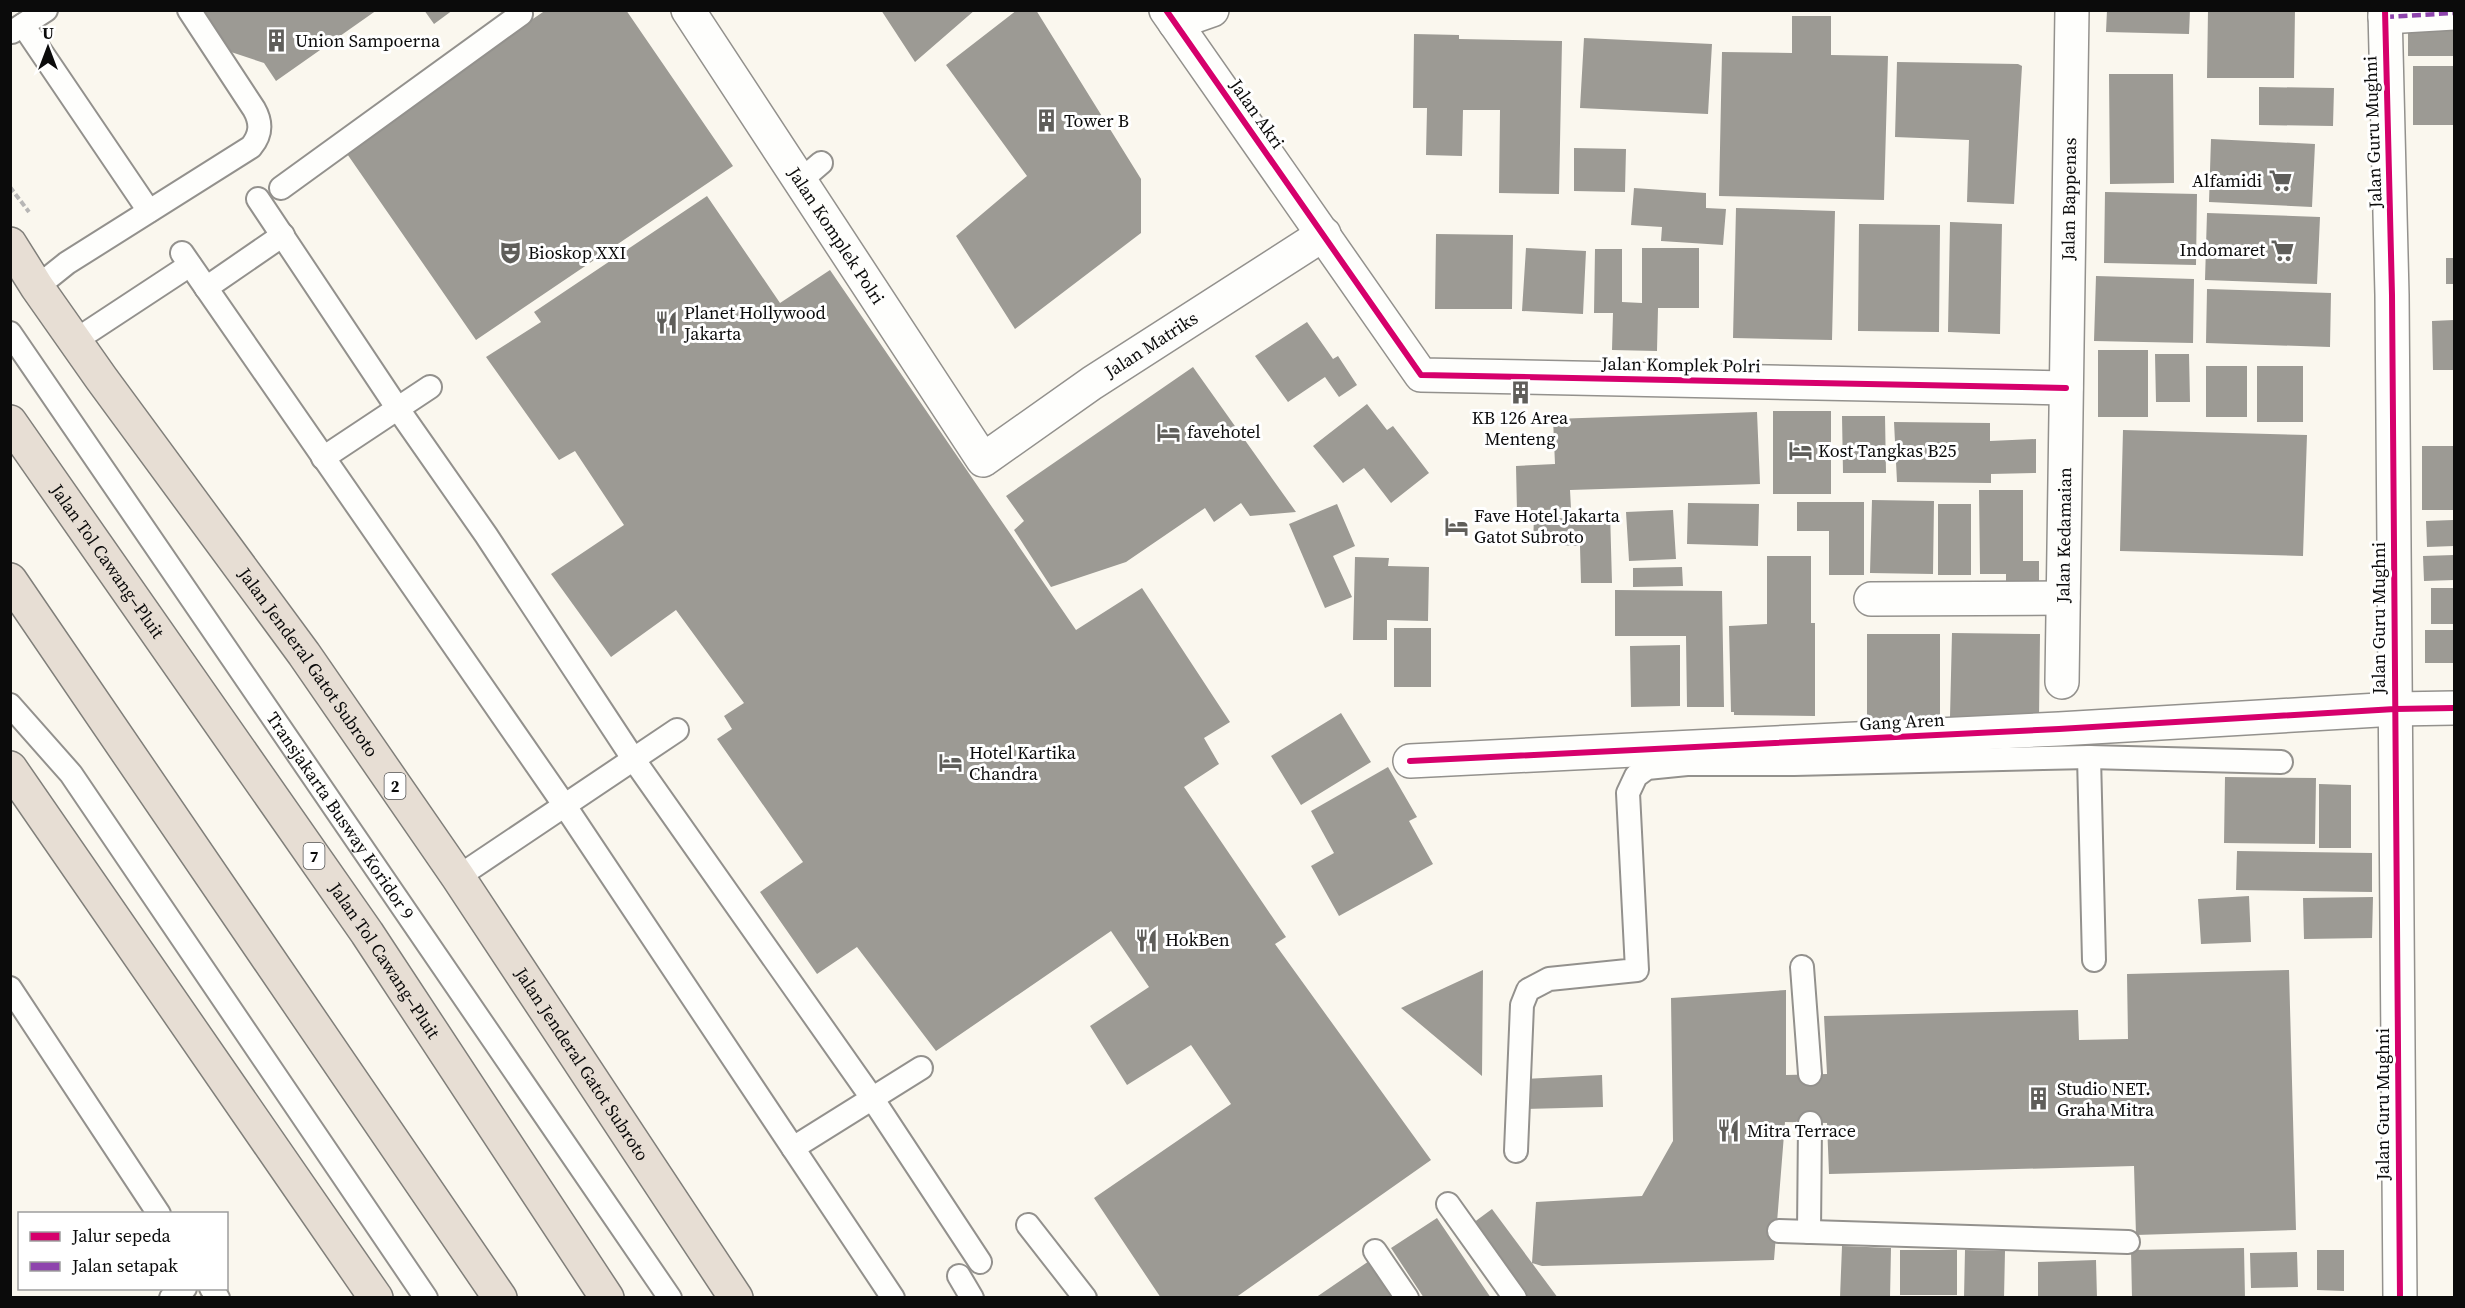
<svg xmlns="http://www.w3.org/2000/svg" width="2465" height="1308" viewBox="0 0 2465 1308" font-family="'Source Serif 4',serif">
	<rect width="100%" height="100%" fill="#faf7ee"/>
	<path fill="#9c9a94" d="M202,10H377L276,81L264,63L231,52L210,30Z
		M424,10H453L434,24Z
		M546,10H626L733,166L476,340L343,148Z
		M881,10H975L915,62Z
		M1017,10H1036L1141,179V233L1015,329L956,236L1027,176L946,65Z
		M2107,10H2190L2189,34L2106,32Z
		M2208,10H2295L2294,78H2207Z
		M1792,16H1831V55L1888,56L1884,200L1719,196L1722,52L1792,53Z
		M2408,19H2454V56H2408Z
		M1414,34L1459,35V39L1562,41L1559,194L1499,193L1500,110H1463L1462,156L1426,155L1427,108H1413Z
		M1584,38L1712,44L1708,114L1580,108Z
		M1897,62L2018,64L2022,66L2014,204L1967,202L1969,140L1895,137Z
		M2413,66H2454V125H2413Z
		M2109,74H2173L2174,183L2110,184Z
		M2259,87L2334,88L2333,126L2259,125Z
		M2211,139L2315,144L2312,207L2209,202Z
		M1574,148L1626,149L1625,192L1574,191Z
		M1634,188L1706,193V208L1726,209L1723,245L1661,241L1662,227L1631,225Z
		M2105,192L2197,194L2196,265L2104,263Z
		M707,196L780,303L830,270L1076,630L1142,588L1230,722L1204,738L1219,764L1184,787L1286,937L1275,944L1431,1160L1235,1298H1161L1094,1198L1231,1104L1191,1045L1127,1085L1090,1026L1149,987L1111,931L936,1051L857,947L817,974L760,892L803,862L717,739L732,729L724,716L744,703L676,610L611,657L551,574L624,525L575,451L559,460L486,357L541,322L534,312Z
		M1736,208L1835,211L1832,340L1733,338Z
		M2207,213L2320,217L2317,284L2205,280Z
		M1950,222L2002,224L2000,334L1948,332Z
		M1859,224L1940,225L1939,332L1858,331Z
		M1436,234L1513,235L1512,309H1435Z
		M1526,248L1586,251L1583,314L1522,311Z
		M1642,248H1699V308H1658L1657,351L1612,350L1613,313H1594L1595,249H1622V302L1642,303Z
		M2446,258H2454V284H2446Z
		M2096,276L2194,279L2193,343L2094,341Z
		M2207,289L2331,293L2330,347L2206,343Z
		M2454,320V370H2433L2432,321Z
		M1307,322L1333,359L1338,356L1357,385L1339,397L1325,377L1288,402L1255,356Z
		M2098,350H2148V417H2098Z
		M2155,354H2189L2190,402H2156Z
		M2206,366H2247V417H2206Z
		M2257,366H2303V422H2257Z
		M1193,367L1296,512L1250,516L1241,503L1214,522L1205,508L1126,562L1051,587L1014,530L1024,521L1006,496Z
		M1529,384L1530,399H1512L1511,385Z
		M1367,404L1387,430L1393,426L1429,473L1391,503L1364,468L1343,483L1313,446Z
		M1773,411H1831V494H1773Z
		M1757,412L1760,484L1570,490L1571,509L1517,511L1516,466L1555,464L1553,419Z
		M1842,416H1885L1886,473H1843Z
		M1894,422L1990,423V441L2036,439V473L1991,474V483L1897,482Z
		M2123,430L2307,435L2303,556L2120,551Z
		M2422,446H2454V510H2422Z
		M1979,490H2023V561H2039V588H2006V574H1980Z
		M1872,500L1934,501L1933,574L1870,573Z
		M1797,502H1864V575H1829V531H1797Z
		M1688,503L1759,504L1758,546L1687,544Z
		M1337,504L1355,546L1333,556L1352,597L1325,608L1289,524Z
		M1938,504H1971V575H1938Z
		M1673,510L1676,559L1629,561L1626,512Z
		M1610,511L1612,583H1581L1580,546L1533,544L1534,517L1580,519V512Z
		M2453,520L2454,546L2427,547L2426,521Z
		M2454,555V580L2424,581L2423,556Z
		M1767,556H1811V623H1815V716L1734,715V712H1731L1729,626L1767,624Z
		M1355,557L1389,558L1388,566L1429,567L1428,621L1387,620V640H1353Z
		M1682,567L1683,586L1633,587V568Z
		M2431,588H2454V624H2431Z
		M1615,590L1722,591L1724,707H1687L1686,636H1615Z
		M1394,628H1431V687H1394Z
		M2425,630H2454V663H2425Z
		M1952,633L2040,634L2039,718L1950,717Z
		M1867,634H1940V724L1867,723Z
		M1680,645V706L1631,707L1630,646Z
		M1341,713L1371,762L1301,805L1271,756Z
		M1388,767L1417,817L1409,821L1433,864L1339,916L1311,866L1334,853L1311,811Z
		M2225,777L2316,778L2315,844L2224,843Z
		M2319,784L2351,785V848H2319Z
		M2237,851L2372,853V892L2236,890Z
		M2249,896L2251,942L2201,944L2198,899Z
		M2373,897L2372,938L2304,939L2303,898Z
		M1483,970L1482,1076L1401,1008Z
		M2289,970L2296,1230L2136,1235L2134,1166L1829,1174L1827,1123L1785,1122L1774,1260L1542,1266L1532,1263L1536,1202L1642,1196L1673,1141L1671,998L1786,990V1075L1827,1074L1824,1016L2078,1010L2079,1040L2128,1039L2127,974Z
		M1602,1075L1603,1107L1525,1109L1524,1079Z
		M1492,1209L1558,1298H1528L1473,1223Z
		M1437,1218L1491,1298H1424L1391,1248Z
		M1842,1246L1891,1248L1890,1298H1840Z
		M2244,1248L2245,1298H2132L2131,1250Z
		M1900,1250H1957V1295H1900Z
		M1965,1250L2005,1251L2004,1298H1964Z
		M2317,1250H2344V1291L2317,1290Z
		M2297,1252L2298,1287L2251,1288L2250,1253Z
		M1372,1259L1397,1298H1315Z
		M2096,1260L2097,1298H2038V1262Z"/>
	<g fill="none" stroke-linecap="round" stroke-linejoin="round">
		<defs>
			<g id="lane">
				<path d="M23,25L149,211"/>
				<path d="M12,32L46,10"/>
				<path d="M800,181L821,163"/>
				<path d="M281,188L521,14"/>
				<path d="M258,199L398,409L486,535L634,760L872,1098L980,1262"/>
				<path d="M182,253L565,806L893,1298"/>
				<path d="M37,287L67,263L251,147C261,135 262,123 254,109L189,10"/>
				<path d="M206,288L283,235"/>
				<path id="s1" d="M10,333L670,1298"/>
				<path d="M76,340L190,265"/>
				<path d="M323,458L430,387"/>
				<path d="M10,705L71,774L426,1298"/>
				<path d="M2089,757L2094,960"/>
				<path d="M458,877L677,730"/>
				<path d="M1802,967L1810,1074"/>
				<path d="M10,988L159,1214"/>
				<path d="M793,1148L921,1068"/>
				<path d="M1516,1151L1522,1005L1528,990L1549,979L1637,970L1628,793L1636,776L1647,768L1687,764H1794L2089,757L2281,762"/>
				<path d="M1448,1204L1515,1298"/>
				<path d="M1028,1225L1085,1298"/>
				<path d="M1779,1231L2128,1242"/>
				<path d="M1809,1232L1810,1123"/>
				<path d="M1375,1251L1407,1298"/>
				<path d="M959,1276L972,1298"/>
				<path d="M211,1288L218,1298"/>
				<path d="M171,1298L185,1288"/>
			</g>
			<g id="street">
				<path id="s2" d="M688,10L983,460L1092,383L1324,234"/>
				<path d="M1166,10L1421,375L2066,388"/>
				<path d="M2385,10L2392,295L2400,1298"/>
				<path d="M2385,17L2454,13"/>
				<path d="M1175,23L1212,10"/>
				<path d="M1871,599L2063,598"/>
				<path id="s3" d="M2062,682L2072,10"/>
				<path d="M1410,761L2059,729L2395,709L2454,708"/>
			</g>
			<g id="highway">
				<path id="s4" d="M10,244L37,287L101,378L304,654L458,877L736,1298"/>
				<path id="s5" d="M10,422L367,933L607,1298"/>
				<path d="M10,580L500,1298"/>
				<path d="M10,768L376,1298"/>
			</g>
		</defs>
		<use href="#lane" stroke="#93918d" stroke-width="26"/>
		<use href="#street" stroke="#93918d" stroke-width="36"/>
		<use href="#highway" stroke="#807f7a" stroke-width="36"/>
		<path stroke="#b7b6b5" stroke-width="4" stroke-dasharray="6 3" stroke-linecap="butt" d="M10,187L29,212"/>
		<use href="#lane" stroke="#fefefc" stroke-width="22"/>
		<use href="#street" stroke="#fefefc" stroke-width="33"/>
		<use href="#highway" stroke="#e7ded4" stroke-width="33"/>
		<path stroke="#8e44ad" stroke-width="4.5" stroke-dasharray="9 4.5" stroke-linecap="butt" d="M2385,17L2454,13"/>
		<defs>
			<path id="cycleway" d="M1166,10L1421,375L2066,388
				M2385,10L2392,295L2400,1298
				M1410,761L2059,729L2395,709L2454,708"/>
		</defs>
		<use href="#cycleway" stroke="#fff" stroke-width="10"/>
		<use href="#cycleway" stroke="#d6006c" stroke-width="6"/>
	</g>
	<defs>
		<symbol id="building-bare" viewBox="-9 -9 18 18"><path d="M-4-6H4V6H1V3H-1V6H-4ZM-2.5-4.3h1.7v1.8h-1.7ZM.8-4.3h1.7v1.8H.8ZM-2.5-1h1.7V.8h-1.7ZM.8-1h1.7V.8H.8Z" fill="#5f5e5a" stroke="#fff" stroke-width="2.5" paint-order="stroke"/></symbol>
		<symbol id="supermarket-bare" viewBox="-9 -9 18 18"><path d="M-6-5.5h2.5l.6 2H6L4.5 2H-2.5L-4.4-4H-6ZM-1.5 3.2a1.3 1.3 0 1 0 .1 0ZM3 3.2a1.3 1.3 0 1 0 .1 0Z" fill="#5f5e5a" stroke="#fff" stroke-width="2.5" paint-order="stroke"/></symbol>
		<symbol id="theatre-bare" viewBox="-9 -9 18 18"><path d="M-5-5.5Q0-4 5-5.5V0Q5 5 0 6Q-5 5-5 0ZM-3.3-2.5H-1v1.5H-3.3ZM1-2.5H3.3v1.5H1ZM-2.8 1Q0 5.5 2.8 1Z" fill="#5f5e5a" stroke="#fff" stroke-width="2.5" paint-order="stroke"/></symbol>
		<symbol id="restaurant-bare" viewBox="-9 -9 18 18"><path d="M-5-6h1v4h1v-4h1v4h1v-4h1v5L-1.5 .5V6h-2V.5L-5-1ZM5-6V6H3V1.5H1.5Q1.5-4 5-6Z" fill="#5f5e5a" stroke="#fff" stroke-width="2.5" paint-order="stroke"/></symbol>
		<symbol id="hotel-bare" viewBox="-9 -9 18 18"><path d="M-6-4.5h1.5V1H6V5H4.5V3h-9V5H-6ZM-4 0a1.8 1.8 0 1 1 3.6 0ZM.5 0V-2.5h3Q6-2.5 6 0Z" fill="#5f5e5a" stroke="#fff" stroke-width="2.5" paint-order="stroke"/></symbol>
	</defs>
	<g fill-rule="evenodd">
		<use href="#building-bare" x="260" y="24" width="33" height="33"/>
		<use href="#building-bare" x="1030" y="104" width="33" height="33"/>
		<use href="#supermarket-bare" x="2264" y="164" width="33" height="33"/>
		<use href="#supermarket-bare" x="2266" y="234" width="33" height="33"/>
		<use href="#theatre-bare" x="494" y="236" width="33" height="33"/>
		<use href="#restaurant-bare" x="650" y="306" width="33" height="33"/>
		<use href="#building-bare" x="1504" y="376" width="33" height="33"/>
		<use href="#hotel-bare" x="1152" y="416" width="33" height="33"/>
		<use href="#hotel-bare" x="1784" y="434" width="33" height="33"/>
		<use href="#hotel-bare" x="1440" y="510" width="33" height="33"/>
		<use href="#hotel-bare" x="934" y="746" width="33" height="33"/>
		<use href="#restaurant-bare" x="1130" y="924" width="33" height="33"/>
		<use href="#building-bare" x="2022" y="1082" width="33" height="33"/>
		<use href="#restaurant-bare" x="1712" y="1114" width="33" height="33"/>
	</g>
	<g text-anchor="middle" stroke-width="6" stroke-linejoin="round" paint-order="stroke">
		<g fill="#fff" stroke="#545454" stroke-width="1.5">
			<rect x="384.5" y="773" width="21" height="26" rx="4.5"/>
			<rect x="303.5" y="843" width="21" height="26" rx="4.5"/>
		</g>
		<g font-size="16" font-weight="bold" fill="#0b0b0b">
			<text x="395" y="792">2</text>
			<text x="314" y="862">7</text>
		</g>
		<g font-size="18" fill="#0b0b0b" stroke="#fff" text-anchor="start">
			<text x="295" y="47">Union Sampoerna</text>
			<text x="1064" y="127">Tower B</text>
			<text x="2262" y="187" text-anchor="end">Alfamidi</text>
			<text x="2265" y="256" text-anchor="end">Indomaret</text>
			<text x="528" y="259">Bioskop XXI</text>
			<text x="684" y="319">Planet Hollywood<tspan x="684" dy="21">Jakarta</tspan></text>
			<text x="1520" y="424" text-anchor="middle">KB 126 Area<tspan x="1520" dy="21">Menteng</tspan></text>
			<text x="1187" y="438">favehotel</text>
			<text x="1818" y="457">Kost Tangkas B25</text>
			<text x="1474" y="522">Fave Hotel Jakarta<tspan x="1474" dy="21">Gatot Subroto</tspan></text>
			<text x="969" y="759">Hotel Kartika<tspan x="969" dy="21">Chandra</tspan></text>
			<text x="1165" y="946">HokBen</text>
			<text x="2057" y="1095">Studio NET.<tspan x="2057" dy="21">Graha Mitra</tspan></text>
			<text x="1747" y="1137">Mitra Terrace</text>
		</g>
		<g font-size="18" fill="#0b0b0b" stroke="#fff">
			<text transform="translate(1257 114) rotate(55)" y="6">Jalan Akri</text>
			<text transform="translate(2373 132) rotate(-92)" y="6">Jalan Guru Mughni</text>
			<text dy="6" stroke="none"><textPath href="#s3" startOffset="483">Jalan Bappenas</textPath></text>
			<text dy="6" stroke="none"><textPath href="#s2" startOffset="270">Jalan Komplek Polri</textPath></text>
			<text dy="6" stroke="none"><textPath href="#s2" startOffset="742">Jalan Matriks</textPath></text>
			<text transform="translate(1681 365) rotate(1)" y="6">Jalan Komplek Polri</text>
			<text dy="6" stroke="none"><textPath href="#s3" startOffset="147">Jalan Kedamaian</textPath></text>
			<text dy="6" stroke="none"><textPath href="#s5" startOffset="170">Jalan Tol Cawang–Pluit</textPath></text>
			<text transform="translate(2379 618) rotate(-90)" y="6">Jalan Guru Mughni</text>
			<text dy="6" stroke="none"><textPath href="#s4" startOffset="514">Jalan Jenderal Gatot Subroto</textPath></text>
			<text transform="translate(1902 722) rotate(-3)" y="6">Gang Aren</text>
			<text dy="6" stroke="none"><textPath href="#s1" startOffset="585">Transjakarta Busway Koridor 9</textPath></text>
			<text dy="6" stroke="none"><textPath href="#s5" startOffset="656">Jalan Tol Cawang–Pluit</textPath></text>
			<text dy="6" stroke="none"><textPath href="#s4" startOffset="1000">Jalan Jenderal Gatot Subroto</textPath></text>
			<text transform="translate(2383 1104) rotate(-90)" y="6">Jalan Guru Mughni</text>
		</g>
	</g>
	<rect width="2465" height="1308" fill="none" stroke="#0b0b0b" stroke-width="24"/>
	<rect x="18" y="1212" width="210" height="78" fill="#ffffff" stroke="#9d9d9d" stroke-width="1.5"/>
	<rect x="30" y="1232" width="30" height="9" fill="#d6006c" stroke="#9d9d9d" stroke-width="1.5"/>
	<text x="72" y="1242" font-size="18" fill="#0b0b0b">Jalur sepeda</text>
	<rect x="30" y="1262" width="30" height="9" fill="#8e44ad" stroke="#9d9d9d" stroke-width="1.5"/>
	<text x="72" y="1272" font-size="18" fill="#0b0b0b">Jalan setapak</text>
	<g transform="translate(48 48)" stroke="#ffffff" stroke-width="4.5" paint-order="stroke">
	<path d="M0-4.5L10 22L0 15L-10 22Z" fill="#0b0b0b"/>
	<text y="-9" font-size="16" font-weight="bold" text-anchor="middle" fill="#0b0b0b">U</text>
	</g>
</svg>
